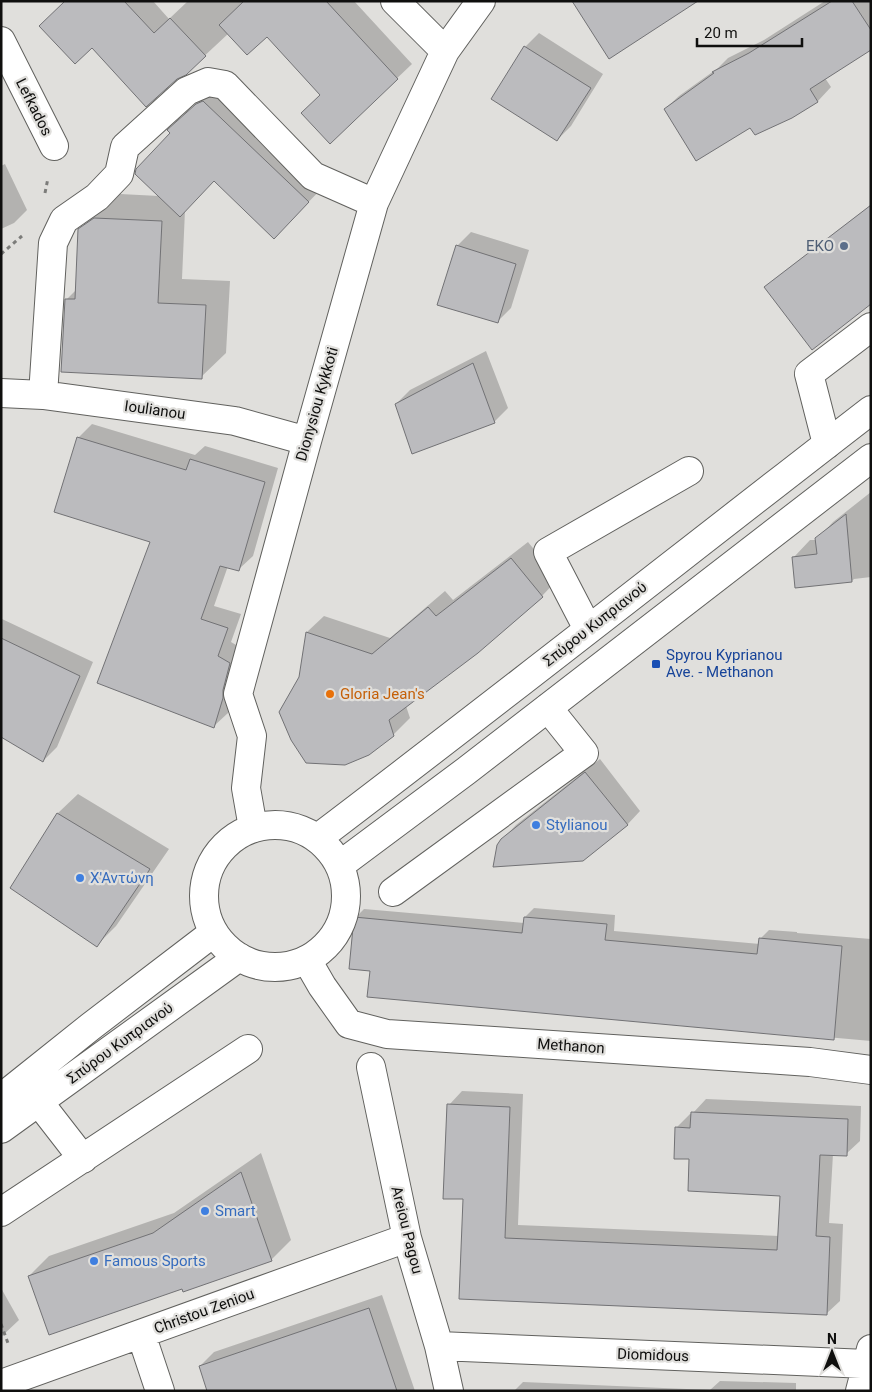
<svg xmlns="http://www.w3.org/2000/svg" width="872" height="1392" viewBox="0 0 872 1392" font-family="Roboto,sans-serif">
	<rect width="100%" height="100%" fill="#e0dfdc"/>
	<path fill="#0003" d="M66,1H153L169,19L188,1H354L412,64L330,142L321,95L267,35L229,33L185,74Z
		M825,1H871V49L825,78L831,87L818,101L792,117L751,126L665,109L679,96L718,68L728,58L764,40Z
		M539,33L603,74L571,126L557,140L493,98L525,47Z
		M217,85L328,182L294,217L214,180L185,210L182,279L230,281L226,353L201,377L66,300L77,289L79,230L104,205L120,194L159,196L172,133L169,130Z
		M5,164L27,210L14,223L1,229V166Z
		M871,205V303L772,281Z
		M471,232L529,250L511,308L497,322L457,246Z
		M486,351L508,408L494,422L396,404L410,390Z
		M92,424L195,455L205,446L278,468L253,556L239,569L228,566L214,606L241,614L231,642L243,649L236,684L228,713L214,726L152,541L78,438Z
		M871,492V577L854,579L852,581L794,557L810,540H816L833,522Z
		M528,542L558,579L542,596L406,706L410,718L393,735L300,677L307,632L324,616L390,638L445,591L453,600Z
		M2,619L93,662L57,747L43,761L1,736V620Z
		M600,759L640,811L627,825L502,840L516,825Z
		M78,794L169,849L116,926L97,945L12,887L58,813Z
		M534,908L615,915L614,931L760,944V939L769,930L797,932V933L871,939V1041L369,996L371,970L355,918L364,909L524,923L525,917Z
		M462,1091L523,1094L518,1225L779,1236L781,1195L691,1158L676,1128L690,1114H692L693,1113L706,1099L861,1106L860,1141L846,1154H833L829,1223L843,1224L840,1301L826,1314L460,1298L465,1198L449,1105Z
		M261,1153L291,1240L271,1260L29,1276L49,1256L174,1213Z
		M1,1288L19,1320L1,1337Z
		M382,1295L415,1391H208L200,1366L214,1352Z
		M720,1381L796,1383V1391H514L523,1382L710,1390Z"/>
	<path fill="#bbbbbe" stroke="#727275" d="M65,1H124L154,33L170,18L206,56L186,75L177,79L146,107L92,48L75,64L39,26Z
		M244,1H326L398,79L330,144L301,113L320,95L267,37L247,55L219,25Z
		M572,1H698L609,59Z
		M832,1H852L871,30V50L810,89L818,102L792,118L755,135L750,128L696,161L664,109L714,73L712,72L749,53Z
		M524,46L591,88L557,141L491,99Z
		M203,101L309,202L274,239L214,181L180,217L135,174L136,169L170,133L167,130L196,104Z
		M871,205V304L812,350L764,287Z
		M94,218L162,221L158,303L206,305L202,379L61,372L65,299H75L78,229Z
		M456,245L516,264L498,323L437,305Z
		M473,363L495,423L412,454L395,404Z
		M77,437L186,470L190,459L265,482L239,571L220,566L201,619L228,628L218,656L230,663L223,690V698L214,728L97,683L150,542L54,512Z
		M846,514L852,582L795,588L792,557L817,554L815,538Z
		M511,558L543,597L478,653L389,720L394,736L369,755L345,765L306,763L291,740L279,712L299,677L306,632L372,654L428,607L436,616Z
		M1,638L80,676L43,762L1,737Z
		M585,772L628,825L583,861L493,867L497,845L501,839Z
		M57,813L150,869L97,947L10,888Z
		M354,917L522,933L524,917L607,924L605,940L757,954L759,938L842,946L834,1040L367,997L370,971L349,969Z
		M447,1104L510,1107L505,1238L777,1250L780,1196L688,1191L689,1159H674L675,1127L690,1128L691,1112L848,1119L847,1156L820,1155L816,1236L830,1237L827,1315L459,1299L463,1199H443Z
		M241,1172L272,1261L183,1292L182,1289L49,1335L28,1276L153,1233Z
		M369,1308L397,1391H207L199,1366Z"/>
	<g fill="none" stroke-linecap="round" stroke-linejoin="round">
		<defs>
			<path id="minor" d="M395,1L445,51
				M1,41L54,146
				M1,393L43,395L235,421L307,441
				M43,395L53,243L64,220L97,197L119,174L125,147L187,91L208,82L225,85L313,176L374,203
				M827,444L809,374L871,327
				M588,629L548,552L689,471
				M253,828L246,788L252,736L238,694L307,441L374,203L445,51L481,1
				M393,892L584,753L548,708
				M307,960L322,986L349,1024L387,1034L810,1062L871,1070
				M371,1067L407,1238L439,1346L449,1391
				M38,1101L83,1159
				M1,1212L248,1049
				M141,1334L160,1391
				M439,1346L867,1364
				M1,1384L407,1238
				M860,1391L871,1349"/>
			<path id="major" d="M204 896a71 71 0 1 1 142 0a71 71 0 1 1-142 0Z
				M318,838C504,697 686,553 871,410
				M340,865L466,771L871,458
				M1,1098L90,1027L213,933
				M1,1129L239,957"/>
		</defs>
		<use href="#minor" stroke="#61615e" stroke-width="30"/>
		<use href="#major" stroke="#61615e" stroke-width="30"/>
		<path stroke="#7c7c7a" stroke-width="3" stroke-dasharray="4 4" stroke-linecap="butt" d="M45,193L48,178
			M1,254L22,236
			M1,1324L9,1346"/>
		<use href="#minor" stroke="#fff" stroke-width="28"/>
		<use href="#major" stroke="#fff" stroke-width="28"/>
	</g>
	<circle fill="#5c6f8a" stroke="#e0dfdc" stroke-width="2" cx="844" cy="246" r="5"/>
	<rect fill="#1a4fb4" stroke="#e0dfdc" stroke-width="2" x="651" y="659" width="10" height="10" rx="2.5"/>
	<circle fill="#e8710a" stroke="#e0dfdc" stroke-width="2" cx="330" cy="694" r="5"/>
	<g fill="#3f7fe0" stroke="#e0dfdc" stroke-width="2">
		<circle cx="536" cy="825" r="5"/>
		<circle cx="80" cy="878" r="5"/>
		<circle cx="205" cy="1211" r="5"/>
		<circle cx="94" cy="1261" r="5"/>
	</g>
	<g text-anchor="middle" stroke-width="4.5" stroke-linejoin="round" paint-order="stroke">
		<g font-size="15" fill="#0f0f0e" stroke="#e0dfdc">
			<text transform="translate(34 107) rotate(63)" y="5">Lefkados</text>
			<text transform="translate(317 404) rotate(-74)" y="5">Dionysiou Kykkoti</text>
			<text transform="translate(155 410) rotate(8)" y="5">Ioulianou</text>
			<text transform="translate(595 624) rotate(-38)" y="5">Σπύρου Κυπριανού</text>
			<text transform="translate(120 1043) rotate(-36)" y="5">Σπύρου Κυπριανού</text>
			<text transform="translate(571 1046) rotate(4)" y="5">Methanon</text>
			<text transform="translate(407 1230) rotate(76)" y="5">Areiou Pagou</text>
			<text transform="translate(204 1311) rotate(-20)" y="5">Christou Zeniou</text>
			<text transform="translate(653 1355) rotate(2)" y="5">Diomidous</text>
		</g>
		<g font-size="15" fill="#4e5e75" stroke="#e0dfdc" text-anchor="end">
			<text x="834" y="251">EKO</text>
		</g>
		<g font-size="15" fill="#164399" stroke="#e0dfdc" text-anchor="start">
			<text x="666" y="660">Spyrou Kyprianou<tspan x="666" dy="17">Ave. - Methanon</tspan></text>
		</g>
		<g font-size="15" fill="#c56008" stroke="#e0dfdc" text-anchor="start">
			<text x="340" y="699">Gloria Jean's</text>
		</g>
		<g font-size="15" fill="#366cbe" stroke="#e0dfdc" text-anchor="start">
			<text x="546" y="830">Stylianou</text>
			<text x="90" y="883">Χ'Αντώνη</text>
			<text x="215" y="1216">Smart</text>
			<text x="104" y="1266">Famous Sports</text>
		</g>
	</g>
	<rect width="872" height="1392" fill="none" stroke="#0f0f0e" stroke-width="5"/>
	<g transform="translate(832 1352)" stroke="#e0dfdc" stroke-width="4" paint-order="stroke">
	<path d="M0-4L9 19L0 12L-9 19Z" fill="#0f0f0e"/>
	<text y="-8" font-size="14" font-weight="bold" text-anchor="middle" fill="#0f0f0e">N</text>
	</g>
	<path d="M697 38v8h105v-8" fill="none" stroke="#0f0f0e" stroke-width="2.5"/>
	<text x="704" y="38" font-size="15" fill="#0f0f0e" stroke="#e0dfdc" stroke-width="4" paint-order="stroke">20 m</text>
</svg>
